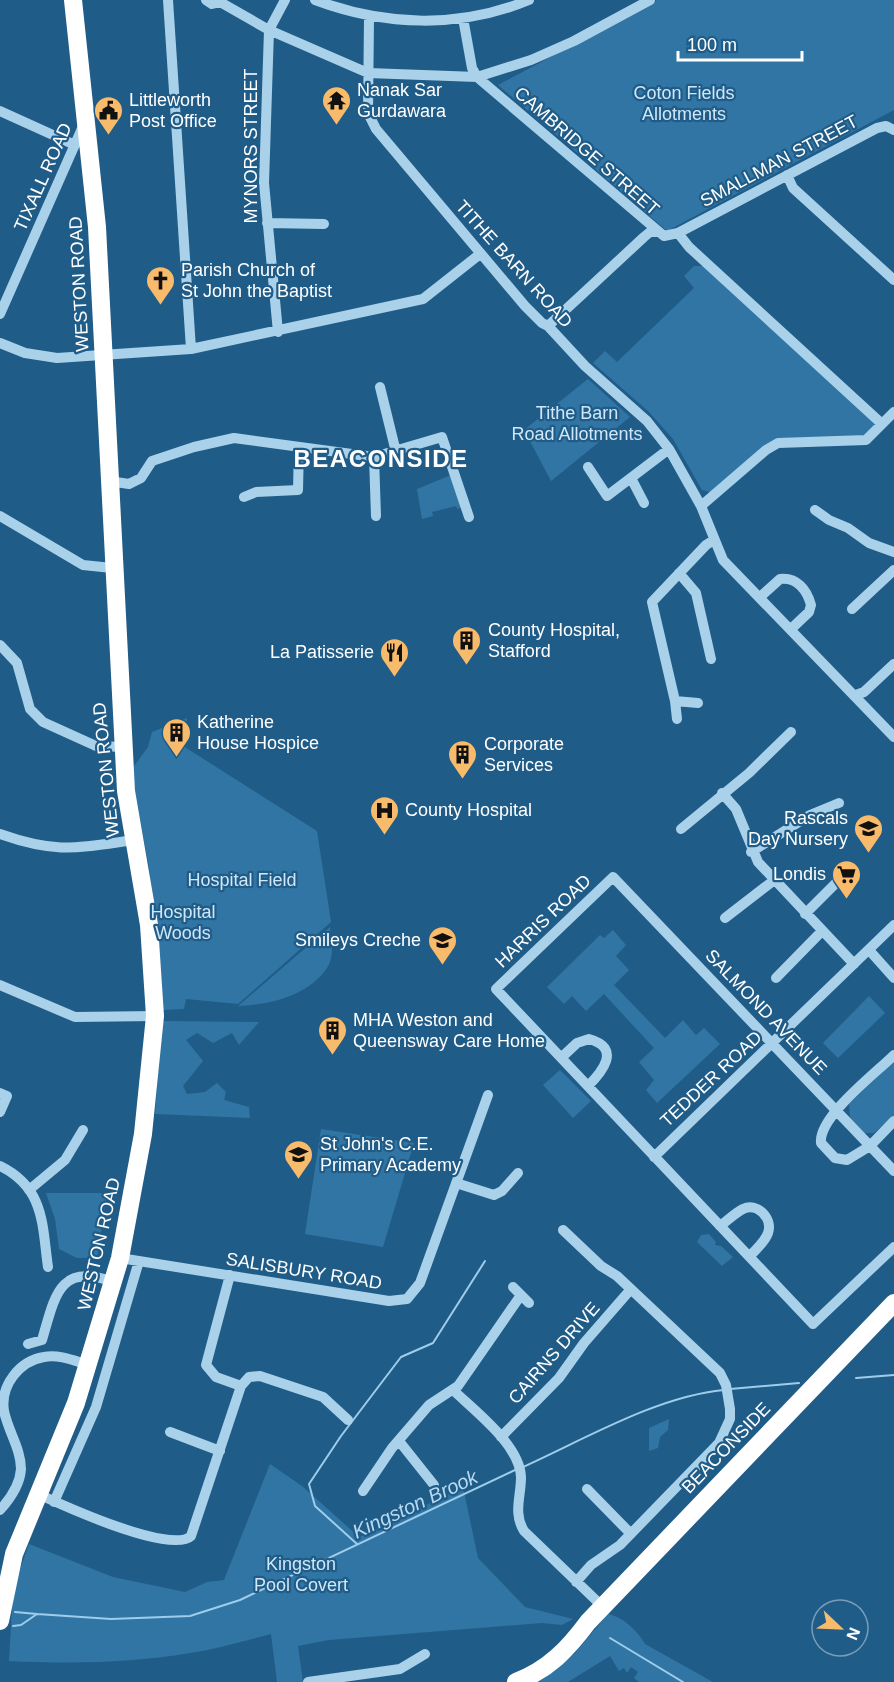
<svg xmlns="http://www.w3.org/2000/svg" width="894" height="1682" viewBox="0 0 894 1682" font-family="Helvetica,sans-serif">
	<rect width="100%" height="100%" fill="#205c88"/>
	<path fill="#3175a4" d="M657,0H894V110L667,231L586,161L593,158L592,154L582,157L498,85Z
		M694,266H704L877,423L865,435L777,440L710,492L702,490L673,439L648,411L593,363L605,351L617,362L694,288L684,276Z
		M588,379L630,417L551,481L524,430Z
		M451,475L463,507L457,509L456,506L432,512L433,516L422,519L417,489Z
		M187,718L184,740L180,744L317,831L331,922L238,1004L186,999L184,1009L163,1010L149,868L131,770L148,747L152,732Z
		M330,927C331,940 335,956 327,968C308,996 269,1005 238,1006Z
		M613,930L626,945L616,956L629,970L614,985L665,1038L683,1020L696,1035L704,1028L720,1044L657,1103L646,1090L654,1080L639,1062L654,1048L604,994L586,1011L572,996L564,1004L547,987L600,935L604,938Z
		M869,996L885,1013L838,1058L823,1043Z
		M162,1021L259,1022L239,1045L232,1033L213,1043L197,1033L186,1040L203,1061L183,1086L187,1094L205,1092L217,1083L226,1092L224,1100L249,1107L250,1118L155,1114Z
		M894,1061V1116L874,1133H864L850,1119L849,1104Z
		M560,1070L591,1101L573,1118L543,1085Z
		M321,1129L414,1143L383,1247L305,1234Z
		M46,1193H107L97,1258H77L59,1249L55,1219Z
		M709,1234L716,1242L715,1245L721,1246L733,1257L722,1266L697,1242L701,1235Z
		M669,1419L668,1430L660,1437L658,1448L649,1451V1428Z
		M270,1464L302,1486L359,1537L463,1487L478,1558L525,1607L573,1619L562,1625L542,1623L329,1640L298,1646L303,1682H277L271,1634C244,1641 217,1649 190,1653C130,1663 70,1664 9,1661L13,1589L29,1544L113,1577L185,1592L207,1582L224,1580Z
		M608,1614C623,1617 637,1630 645,1644L713,1682H639L634,1678L638,1672L631,1667L627,1673L624,1668L619,1671L610,1656L568,1682H539L574,1654Z"/>
	<g fill="none" stroke-linecap="round" stroke-linejoin="round">
		<path stroke="#9ecdec" stroke-width="2" d="M856,1378L894,1375
			M730,1389L799,1383
			M523,1467C585,1439 658,1396 724,1390
			M357,1544L315,1506L309,1484L341,1436L401,1357L433,1343L485,1261
			M15,1612L37,1614
			M13,1626L21,1625L37,1614L111,1619L190,1616L240,1600L515,1470
			M610,1638L683,1682"/>
		<path stroke="#aad1ea" stroke-width="10" d="M168,0L191,349
			M206,0L212,4L220,2L269,30L368,73L477,77L531,60L574,41L650,0
			M315,0C385,26 459,29 529,0
			M369,17L368,113L376,129L525,306L542,323L548,326L585,366L647,421L669,449L701,506L723,560L894,737
			M463,18L472,68L477,77L664,236L678,233L877,128L886,126L894,130
			M0,111L75,145
			M787,175L793,188L894,280
			M267,223L324,224
			M678,233L689,247L882,424
			M0,314L84,124
			M548,326L644,237L650,232H656
			M278,332L264,183L269,30L285,0
			M0,343L25,353L57,358L191,349L423,299L480,254
			M380,387L396,452
			M374,457L376,516
			M588,467L607,496L669,449
			M631,478L644,503
			M109,481L129,484L141,478L152,461L194,447L234,438L374,457L442,437L469,517
			M244,497L256,492L298,490L299,447
			M701,506L766,450L778,443L866,440L894,412
			M815,510L829,520L848,528L869,543L894,552
			M0,516L83,565L112,568
			M679,573L696,593L711,659
			M760,597L780,579C797,577 807,590 811,605L809,612L791,629
			M852,609L894,570
			M0,645L17,663L30,709L43,722L96,746L123,747
			M856,695L864,692L894,664
			M675,701L677,719
			M698,703L675,701L652,602L706,545L714,540
			M722,793L736,809L758,862L854,964
			M681,829L749,773L791,732
			M0,834C56,854 77,848 134,840
			M751,852L810,815L839,803
			M805,914L846,873
			M725,918L773,881
			M869,950L894,978
			M776,978L822,931
			M0,985L75,1017L155,1016
			M894,1055C876,1073 818,1117 821,1143L835,1158L847,1160L870,1146L894,1121
			M562,1057L577,1043L589,1039C622,1048 602,1072 588,1086
			M0,1093L7,1096L0,1112
			M654,1157L894,925
			M0,1166C45,1188 42,1225 48,1267
			M894,1171L613,877L496,989L813,1324L894,1247
			M456,1183L494,1195L502,1191L518,1173
			M29,1190L65,1160L83,1130
			M720,1226C727,1221 735,1213 743,1209C758,1202 773,1219 768,1233C765,1242 756,1249 750,1256
			M563,1230L601,1266L617,1276L720,1373L726,1385L730,1409V1419L719,1443L620,1545L591,1565L576,1582
			M120,1258L389,1301L407,1299L420,1283L488,1095
			M513,1287L529,1303
			M28,1344L42,1340C55,1296 59,1262 113,1282
			M241,1386L249,1377L260,1376L323,1397L348,1420
			M453,1390C475,1411 520,1445 521,1477C521,1497 513,1513 524,1531L602,1606
			M170,1432L220,1451
			M501,1437L559,1378L584,1343L631,1289
			M399,1441L434,1485
			M587,1489L631,1534
			M363,1491L392,1448L429,1405L458,1386L521,1295
			M38,1494C62,1505 171,1555 191,1536L241,1386L216,1377L206,1365L230,1275
			M54,1502L96,1407L139,1261
			M0,1510C10,1499 20,1485 21,1469C21,1449 8,1431 4,1411C0,1386 19,1361 44,1357C59,1354 75,1361 89,1365
			M308,1682L400,1669L425,1654"/>
		<path stroke="#fff" stroke-width="18" d="M0,1621L14,1554L76,1403L120,1258L143,1134L155,1016L149,925L126,791L97,227L73,0
			M516,1682C548,1670 568,1649 588,1622L894,1303"/>
	</g>
	<defs>
		<symbol id="temple-pin" viewBox="-11 -11 22 30"><path d="M0 17L-7.5 6A9.5 9.5 0 1 1 7.5 6Z" fill="#f8bb6b" stroke="#205c88"/><path d="M0-6L5-2H3V0L6.5 2.5H4V6H1.5V3h-3V6H-4V2.5H-6.5L-3 0V-2H-5Z" fill="#111"/></symbol>
		<symbol id="civic-pin" viewBox="-11 -11 22 30"><path d="M0 17L-7.5 6A9.5 9.5 0 1 1 7.5 6Z" fill="#f8bb6b" stroke="#205c88"/><path d="M-.6-6.5H3V-4.5H.6V-3L4-1V1h2V6H-6V1h2V-1L-.6-3ZM-1.2 2.5V6h2.4V2.5Z" fill="#111"/></symbol>
		<symbol id="church-pin" viewBox="-11 -11 22 30"><path d="M0 17L-7.5 6A9.5 9.5 0 1 1 7.5 6Z" fill="#f8bb6b" stroke="#205c88"/><path d="M-1.2-6h2.4v3.5h3.3v2.4h-3.3V6h-2.4V-.1h-3.3v-2.4h3.3Z" fill="#111"/></symbol>
		<symbol id="building-pin" viewBox="-11 -11 22 30"><path d="M0 17L-7.5 6A9.5 9.5 0 1 1 7.5 6Z" fill="#f8bb6b" stroke="#205c88"/><path d="M-4-6H4V6H1V3H-1V6H-4ZM-2.5-4.3h1.7v1.8h-1.7ZM.8-4.3h1.7v1.8H.8ZM-2.5-1h1.7V.8h-1.7ZM.8-1h1.7V.8H.8Z" fill="#111"/></symbol>
		<symbol id="restaurant-pin" viewBox="-11 -11 22 30"><path d="M0 17L-7.5 6A9.5 9.5 0 1 1 7.5 6Z" fill="#f8bb6b" stroke="#205c88"/><path d="M-5-6h1v4h1v-4h1v4h1v-4h1v5L-1.5 .5V6h-2V.5L-5-1ZM5-6V6H3V1.5H1.5Q1.5-4 5-6Z" fill="#111"/></symbol>
		<symbol id="hospital-pin" viewBox="-11 -11 22 30"><path d="M0 17L-7.5 6A9.5 9.5 0 1 1 7.5 6Z" fill="#f8bb6b" stroke="#205c88"/><path d="M-5-5h3v3.5h4V-5h3V5h-3V1.5h-4V5h-3Z" fill="#111"/></symbol>
		<symbol id="school-pin" viewBox="-11 -11 22 30"><path d="M0 17L-7.5 6A9.5 9.5 0 1 1 7.5 6Z" fill="#f8bb6b" stroke="#205c88"/><path d="M0-5L7-2L0 1L-7-2ZM-4 1L0 2.5L4 1V4Q0 6-4 4Z" fill="#111"/></symbol>
		<symbol id="supermarket-pin" viewBox="-11 -11 22 30"><path d="M0 17L-7.5 6A9.5 9.5 0 1 1 7.5 6Z" fill="#f8bb6b" stroke="#205c88"/><path d="M-6-5.5h2.5l.6 2H6L4.5 2H-2.5L-4.4-4H-6ZM-1.5 3.2a1.3 1.3 0 1 0 .1 0ZM3 3.2a1.3 1.3 0 1 0 .1 0Z" fill="#111"/></symbol>
	</defs>
	<g fill-rule="evenodd">
		<use href="#temple-pin" x="320" y="84" width="33" height="45"/>
		<use href="#civic-pin" x="92" y="94" width="33" height="45"/>
		<use href="#church-pin" x="144" y="264" width="33" height="45"/>
		<use href="#building-pin" x="450" y="624" width="33" height="45"/>
		<use href="#restaurant-pin" x="378" y="636" width="33" height="45"/>
		<use href="#building-pin" x="160" y="716" width="33" height="45"/>
		<use href="#building-pin" x="446" y="738" width="33" height="45"/>
		<use href="#hospital-pin" x="368" y="794" width="33" height="45"/>
		<use href="#school-pin" x="852" y="812" width="33" height="45"/>
		<use href="#supermarket-pin" x="830" y="858" width="33" height="45"/>
		<use href="#school-pin" x="426" y="924" width="33" height="45"/>
		<use href="#building-pin" x="316" y="1014" width="33" height="45"/>
		<use href="#school-pin" x="282" y="1138" width="33" height="45"/>
	</g>
	<g text-anchor="middle" stroke-width="4.5" stroke-linejoin="round" paint-order="stroke">
		<g font-size="18" fill="#fff" stroke="#205c88" text-anchor="start">
			<text x="357" y="96">Nanak Sar<tspan x="357" dy="21">Gurdawara</tspan></text>
			<text x="129" y="106">Littleworth<tspan x="129" dy="21">Post Office</tspan></text>
			<text x="181" y="276">Parish Church of<tspan x="181" dy="21">St John the Baptist</tspan></text>
			<text x="488" y="636">County Hospital,<tspan x="488" dy="21">Stafford</tspan></text>
			<text x="374" y="658" text-anchor="end">La Patisserie</text>
			<text x="197" y="728">Katherine<tspan x="197" dy="21">House Hospice</tspan></text>
			<text x="484" y="750">Corporate<tspan x="484" dy="21">Services</tspan></text>
			<text x="405" y="816">County Hospital</text>
			<text x="848" y="824" text-anchor="end">Rascals<tspan x="848" dy="21">Day Nursery</tspan></text>
			<text x="826" y="880" text-anchor="end">Londis</text>
			<text x="421" y="946" text-anchor="end">Smileys Creche</text>
			<text x="353" y="1026">MHA Weston and<tspan x="353" dy="21">Queensway Care Home</tspan></text>
			<text x="320" y="1150">St John's C.E.<tspan x="320" dy="21">Primary Academy</tspan></text>
		</g>
		<g font-size="18" fill="#cfe7f8" stroke="#205c88">
			<text x="684" y="99">Coton Fields<tspan x="684" dy="21">Allotments</tspan></text>
			<text x="577" y="419">Tithe Barn<tspan x="577" dy="21">Road Allotments</tspan></text>
			<text x="242" y="886">Hospital Field</text>
			<text x="183" y="918">Hospital<tspan x="183" dy="21">Woods</tspan></text>
			<text x="301" y="1570">Kingston<tspan x="301" dy="21">Pool Covert</tspan></text>
		</g>
		<g font-size="18" fill="#fff" stroke="#205c88">
			<text transform="translate(251 146) rotate(-90)" y="6">MYNORS STREET</text>
			<text transform="translate(587 151) rotate(41)" y="6">CAMBRIDGE STREET</text>
			<text transform="translate(779 161) rotate(-28)" y="6">SMALLMAN STREET</text>
			<text transform="translate(43 177) rotate(-66)" y="6">TIXALL ROAD</text>
			<text transform="translate(514 264) rotate(48)" y="6">TITHE BARN ROAD</text>
			<text transform="translate(79 284) rotate(-93)" y="6">WESTON ROAD</text>
			<text transform="translate(106 770) rotate(-96)" y="6">WESTON ROAD</text>
			<text transform="translate(543 921) rotate(-44)" y="6">HARRIS ROAD</text>
			<text transform="translate(766 1012) rotate(46)" y="6">SALMOND AVENUE</text>
			<text transform="translate(711 1079) rotate(-43)" y="6">TEDDER ROAD</text>
			<text transform="translate(99 1244) rotate(-77)" y="6">WESTON ROAD</text>
			<text transform="translate(304 1271) rotate(9)" y="6">SALISBURY ROAD</text>
			<text transform="translate(554 1353) rotate(-49)" y="6">CAIRNS DRIVE</text>
			<text transform="translate(726 1448) rotate(-46)" y="6">BEACONSIDE</text>
		</g>
		<g font-size="20" font-style="italic" fill="#b6daf2" stroke="#205c88">
			<text transform="translate(415 1504) rotate(-25)" y="7">Kingston Brook</text>
		</g>
		<g font-size="24" font-weight="bold" letter-spacing="1.5" fill="#fff" stroke="#205c88">
			<text x="381" y="467">BEACONSIDE</text>
		</g>
	</g>
	<g transform="translate(840 1628) rotate(113)"><circle r="28" fill="#205c88" stroke="#799db8" stroke-width="1.5"/>
	<path d="M0-4.5L10 22L0 15L-10 22Z" fill="#f8bb6b"/>
	<text y="-9" font-size="16" font-weight="bold" text-anchor="middle" fill="#ffffff">N</text>
	</g>
	<path d="M678 51v9h124v-9" fill="none" stroke="#ffffff" stroke-width="3"/>
	<text x="687" y="51" font-size="18" fill="#ffffff" stroke="#205c88" stroke-width="4.5" paint-order="stroke">100 m</text>
</svg>
